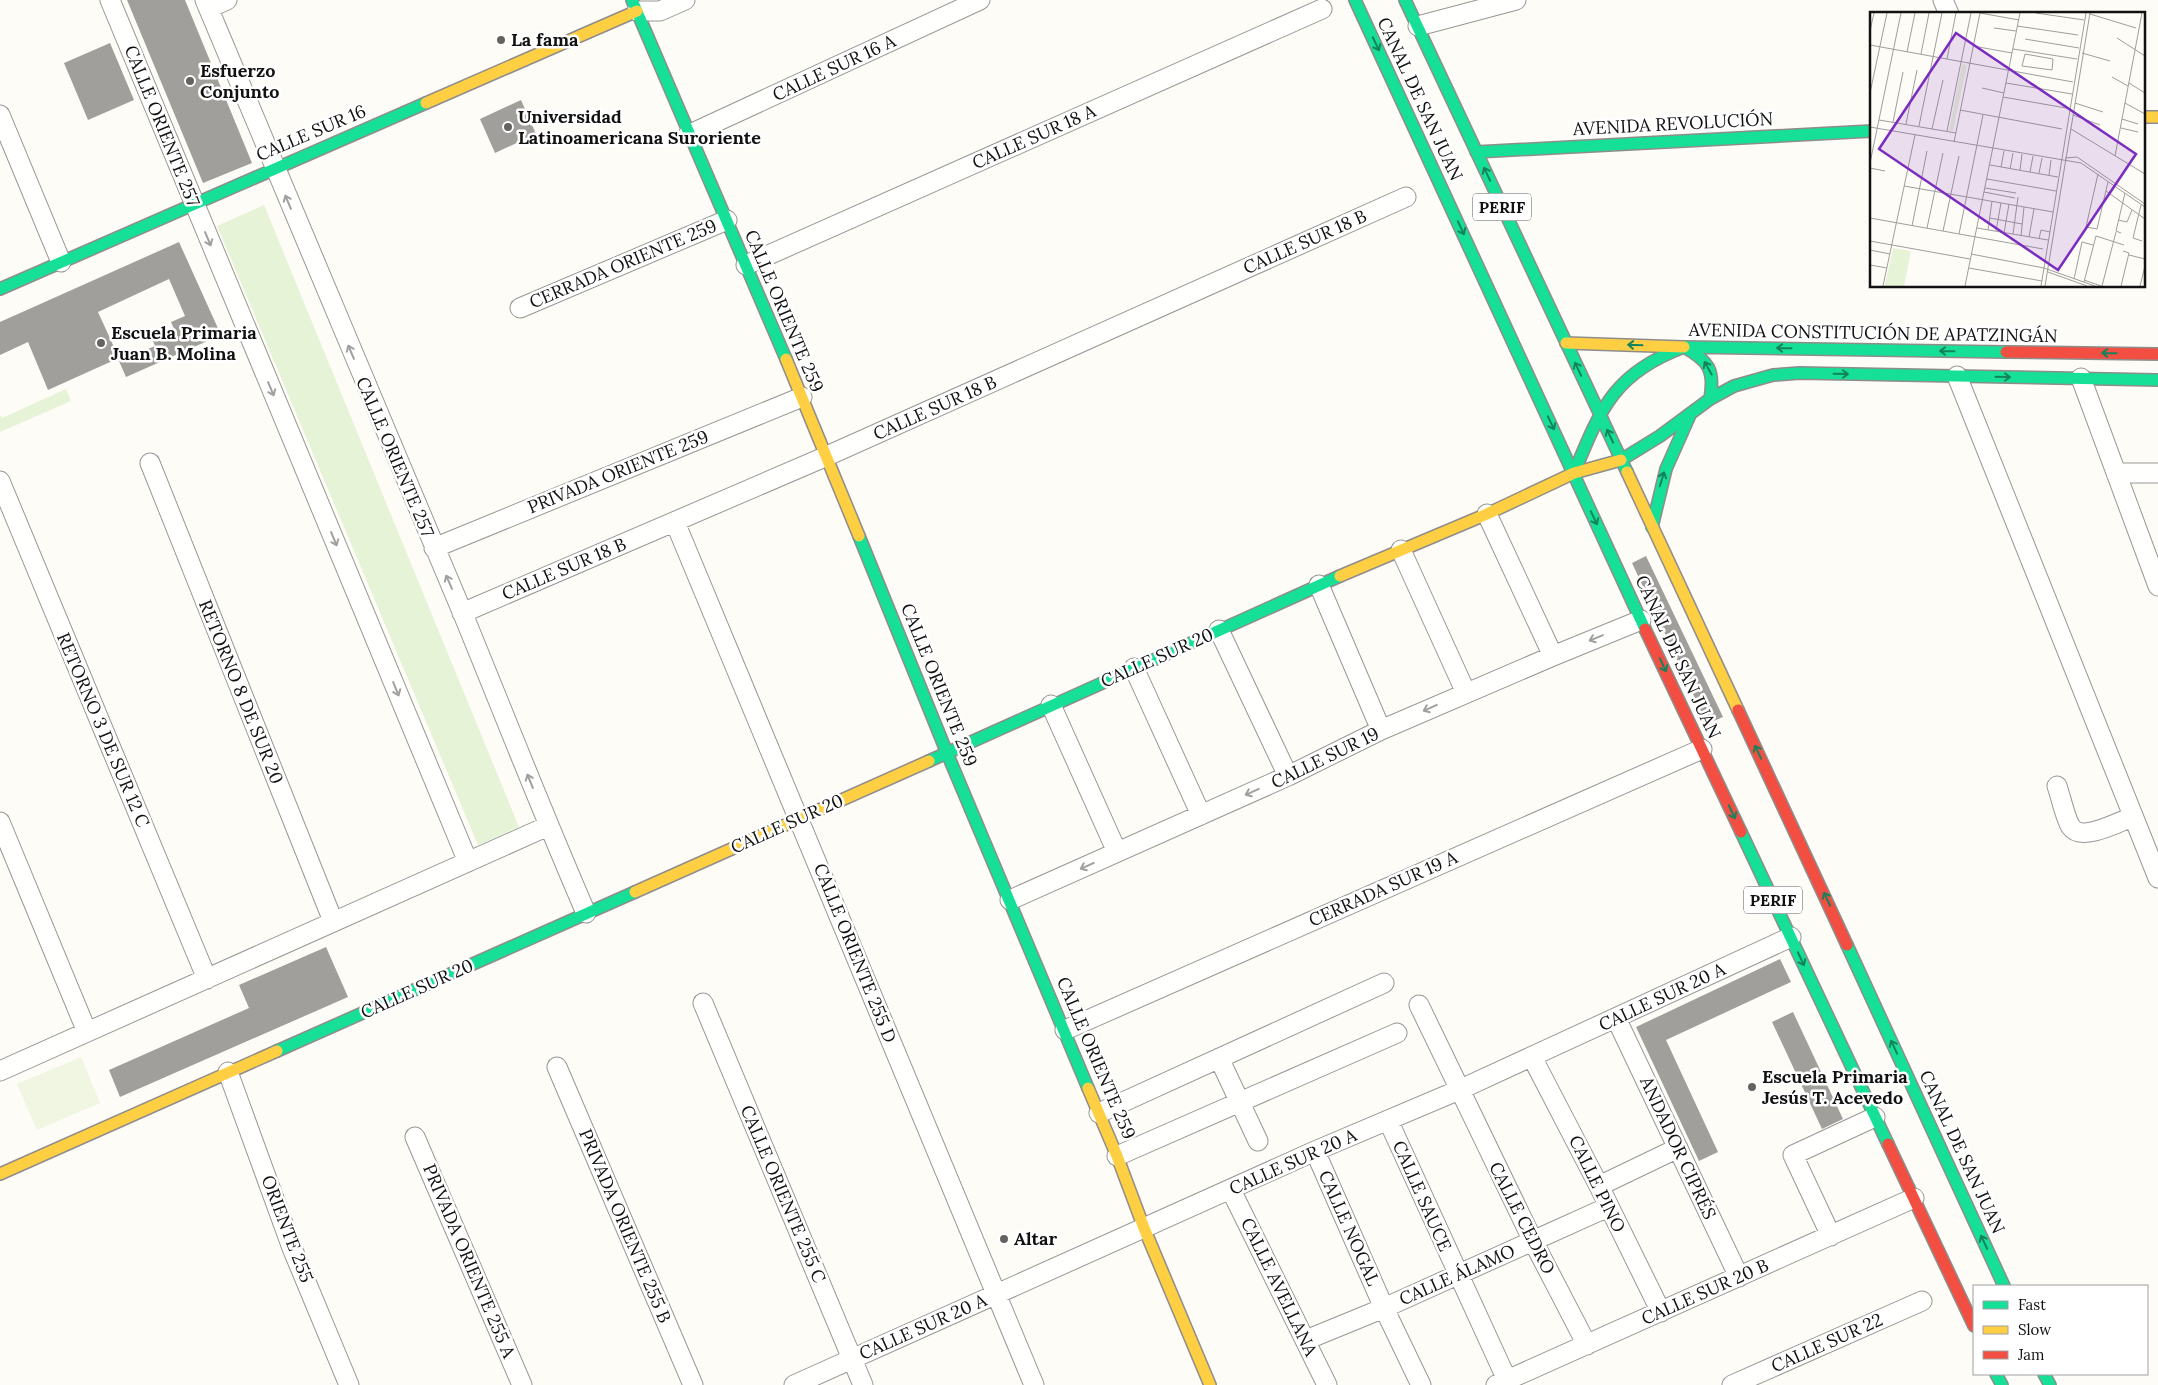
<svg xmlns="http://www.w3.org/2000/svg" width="2158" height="1385" viewBox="0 0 2158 1385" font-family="Lora,serif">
	<rect width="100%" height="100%" fill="#fdfcf7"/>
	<path fill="#e7f3d7" d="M264,205L519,827L478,845L217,226Z
		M66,389L71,401L0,432V415L2,418Z"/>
	<path fill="#f0f6e1" d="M81,1057L100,1103L37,1130L17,1084Z"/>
	<path fill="#a19f9c" d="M127,0H185L252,163L203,183Z
		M110,43L134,100L88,120L64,63Z
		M521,100L536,134L495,153L480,119Z
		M179,242L221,335L126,377L119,361L155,346L153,341L175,331L171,322L185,316L169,279L98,312L119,358L48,390L28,342L0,355V322Z
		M1646,556L1723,717L1707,724L1632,563Z
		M326,947L348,997L120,1097L109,1070L249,1008L239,985Z
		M1780,959L1791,982L1666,1040L1718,1152L1699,1161L1636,1027Z
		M1793,1012L1843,1119L1822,1129L1772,1022Z"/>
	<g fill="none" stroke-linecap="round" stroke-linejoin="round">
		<defs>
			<path id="street" d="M110,0L468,862
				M205,0C290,205 378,409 463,614C504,714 543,814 586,913
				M1943,0L1949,14
				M209,8L227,0
				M637,11H660L685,0
				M1418,26L1516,0
				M0,115L61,262
				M688,135L980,0
				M746,265L1322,9
				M520,308L727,220
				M1957,376L2158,878
				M2081,378L2158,586
				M150,463L333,921
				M2116,473H2158
				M0,481L207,979
				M1487,514L1553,656
				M675,522L1034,1385
				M434,548L802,397
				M1401,550L1466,693
				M1319,585L1381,730
				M462,613L827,456L1406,197
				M1219,630L1288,776
				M1134,668L1201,815
				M1051,705L1117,852
				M2057,786C2061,797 2065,818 2071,827C2081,842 2119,822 2132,817
				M0,822L87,1032
				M1010,900L1288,776L1381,730L1553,656L1641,620
				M703,1003L863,1385
				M1419,1005L1533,1241L1587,1345
				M1616,1018L1739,1277
				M1065,1030L1702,749
				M1532,1057L1599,1186L1661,1312
				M1219,1058L1258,1141
				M557,1067L693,1385
				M0,1071L548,826
				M228,1072L292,1248L349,1385
				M1099,1113L1384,983
				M1388,1120L1507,1380
				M415,1137L522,1385
				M1315,1151L1384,1308L1421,1385
				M1117,1156L1397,1033
				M1599,1186L1678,1148
				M1231,1190L1327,1385
				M1831,1236L1793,1155L1875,1117
				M1306,1340L1384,1308L1608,1207
				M794,1385L1315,1151L1459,1090L1791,937
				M1496,1385L1914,1198
				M1732,1385L1922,1301"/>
			<path id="fast" d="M632,0L786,359
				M1355,0L1645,629
				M1405,0L1627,472
				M1476,152L1872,131
				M0,289L426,103
				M1684,347C1709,361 1715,370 1710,399
				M1621,460L1660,436L1710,399L1734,386L1773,375L1800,373L2158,380
				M1574,473C1601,408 1614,373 1684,347L2006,352
				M1652,527L1666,469L1690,415
				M859,536L947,753L1088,1088
				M929,761L1340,576
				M1741,832L1888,1144
				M1847,945L2004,1286
				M277,1051L635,892
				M1996,1374L2002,1385
				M2044,1374L2050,1385"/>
			<path id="slow" d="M426,103L637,11
				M2144,117H2158
				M1566,343L1684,347
				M786,359L859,536
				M1627,472L1738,710
				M1340,576L1487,514L1574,473L1621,460
				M635,892L929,761
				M1088,1088L1117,1156L1144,1228L1210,1385
				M0,1174L277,1051"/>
			<path id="jam" d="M2006,352L2158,354
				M1645,629L1741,832
				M1738,710L1847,945
				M1888,1144L1974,1326"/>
		</defs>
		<use href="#street" stroke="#979795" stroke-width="21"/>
		<use href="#fast" stroke="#8e8d8b" stroke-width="14"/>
		<use href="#slow" stroke="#8e8d8b" stroke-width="14"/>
		<use href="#jam" stroke="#8e8d8b" stroke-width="14"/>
		<use href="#street" stroke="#fffffe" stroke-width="19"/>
		<use href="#fast" stroke="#16e098" stroke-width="11"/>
		<use href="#slow" stroke="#ffcf43" stroke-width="11"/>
		<use href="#jam" stroke="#f24e42" stroke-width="11"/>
	</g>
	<defs><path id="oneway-shaft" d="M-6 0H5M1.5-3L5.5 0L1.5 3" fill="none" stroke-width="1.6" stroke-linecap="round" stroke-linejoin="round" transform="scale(1.25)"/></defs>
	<g stroke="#14835b">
		<use href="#oneway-shaft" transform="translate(1376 44) rotate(65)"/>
		<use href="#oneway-shaft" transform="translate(1487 174) rotate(-115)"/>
		<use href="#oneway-shaft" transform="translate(1461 228) rotate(65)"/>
		<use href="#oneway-shaft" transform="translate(1635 345) rotate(-178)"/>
		<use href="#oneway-shaft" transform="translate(1784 348) rotate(-179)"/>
		<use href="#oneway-shaft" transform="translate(1947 351) rotate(-179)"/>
		<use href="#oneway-shaft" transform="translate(2109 353) rotate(-179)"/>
		<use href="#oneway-shaft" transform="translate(1708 368) rotate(-119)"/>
		<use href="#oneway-shaft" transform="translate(1578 369) rotate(-115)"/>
		<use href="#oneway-shaft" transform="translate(1841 374) rotate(1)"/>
		<use href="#oneway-shaft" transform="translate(2003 377) rotate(1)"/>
		<use href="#oneway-shaft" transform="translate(1551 423) rotate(65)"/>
		<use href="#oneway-shaft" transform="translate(1610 436) rotate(-115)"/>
		<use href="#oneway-shaft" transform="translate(1662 479) rotate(-73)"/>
		<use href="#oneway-shaft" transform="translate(1594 518) rotate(65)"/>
		<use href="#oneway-shaft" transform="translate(1663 665) rotate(65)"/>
		<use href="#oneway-shaft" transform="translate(1758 752) rotate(-115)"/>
		<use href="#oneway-shaft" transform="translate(1732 812) rotate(65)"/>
		<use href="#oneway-shaft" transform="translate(1827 899) rotate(-115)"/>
		<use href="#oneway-shaft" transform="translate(1801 959) rotate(65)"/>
		<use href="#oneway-shaft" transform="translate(1894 1047) rotate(-115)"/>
		<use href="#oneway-shaft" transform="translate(1984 1242) rotate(-115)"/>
	</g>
	<g stroke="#a0a09f">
		<use href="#oneway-shaft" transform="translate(288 202) rotate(-113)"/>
		<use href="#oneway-shaft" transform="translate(208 239) rotate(67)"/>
		<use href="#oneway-shaft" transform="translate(351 352) rotate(-113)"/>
		<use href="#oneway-shaft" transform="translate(271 389) rotate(67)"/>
		<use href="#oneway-shaft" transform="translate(334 539) rotate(67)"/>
		<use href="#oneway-shaft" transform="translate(449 582) rotate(-114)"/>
		<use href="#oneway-shaft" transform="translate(1596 638) rotate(158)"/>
		<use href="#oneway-shaft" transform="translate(396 689) rotate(68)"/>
		<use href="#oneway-shaft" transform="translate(1430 708) rotate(156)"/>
		<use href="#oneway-shaft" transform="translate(530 781) rotate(-112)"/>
		<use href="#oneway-shaft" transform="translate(1252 792) rotate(156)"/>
		<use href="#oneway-shaft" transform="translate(1087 866) rotate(156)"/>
	</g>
	<g fill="#646362" stroke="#fff" stroke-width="2">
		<circle cx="501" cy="40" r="5"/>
		<circle cx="190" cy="81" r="5"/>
		<circle cx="508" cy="127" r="5"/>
		<circle cx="101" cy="343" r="5"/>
		<circle cx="1752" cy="1087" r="5"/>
		<circle cx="1004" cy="1239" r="5"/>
	</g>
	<g text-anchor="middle" stroke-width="5" stroke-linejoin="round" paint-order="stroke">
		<g fill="#fff" stroke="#585858" stroke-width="1">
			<rect x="1473" y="193.5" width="58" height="27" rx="4"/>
			<rect x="1744" y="886.5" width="58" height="27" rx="4"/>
		</g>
		<g font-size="16" font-weight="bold" fill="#111">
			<text x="1502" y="213">PERIF</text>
			<text x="1773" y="906">PERIF</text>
		</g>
		<g font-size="18" font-weight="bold" fill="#111" stroke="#fff" text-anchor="start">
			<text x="511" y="46">La fama</text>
			<text x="200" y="77">Esfuerzo<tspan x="200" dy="21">Conjunto</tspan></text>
			<text x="518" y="123">Universidad<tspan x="518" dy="21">Latinoamericana Suroriente</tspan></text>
			<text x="111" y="339">Escuela Primaria<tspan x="111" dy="21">Juan B. Molina</tspan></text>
			<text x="1762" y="1083">Escuela Primaria<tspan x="1762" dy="21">Jesús T. Acevedo</tspan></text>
			<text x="1014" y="1245">Altar</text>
		</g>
		<g font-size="18" fill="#111" stroke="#fff">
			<text transform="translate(834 68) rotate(-25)" y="6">CALLE SUR 16 A</text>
			<text transform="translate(1420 99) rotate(65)" y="6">CANAL DE SAN JUAN</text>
			<text transform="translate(1673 124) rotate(-3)" y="6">AVENIDA REVOLUCIÓN</text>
			<text transform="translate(162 126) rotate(68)" y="6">CALLE ORIENTE 257</text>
			<text transform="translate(311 133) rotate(-23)" y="6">CALLE SUR 16</text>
			<text transform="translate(1034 137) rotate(-24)" y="6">CALLE SUR 18 A</text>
			<text transform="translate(1305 242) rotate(-24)" y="6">CALLE SUR 18 B</text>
			<text transform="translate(623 264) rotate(-23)" y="6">CERRADA ORIENTE 259</text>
			<text transform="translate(784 311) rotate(67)" y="6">CALLE ORIENTE 259</text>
			<text transform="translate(1873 333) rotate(1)" y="6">AVENIDA CONSTITUCIÓN DE APATZINGÁN</text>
			<text transform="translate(935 408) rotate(-24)" y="6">CALLE SUR 18 B</text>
			<text transform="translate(395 457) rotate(67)" y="6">CALLE ORIENTE 257</text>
			<text transform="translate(618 472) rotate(-22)" y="6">PRIVADA ORIENTE 259</text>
			<text transform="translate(564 569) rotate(-23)" y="6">CALLE SUR 18 B</text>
			<text transform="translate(1678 657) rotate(65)" y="6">CANAL DE SAN JUAN</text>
			<text transform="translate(1157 658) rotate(-24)" y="6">CALLE SUR 20</text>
			<text transform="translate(939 685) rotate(68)" y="6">CALLE ORIENTE 259</text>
			<text transform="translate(241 692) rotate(68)" y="6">RETORNO 8 DE SUR 20</text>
			<text transform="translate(103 730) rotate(67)" y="6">RETORNO 3 DE SUR 12 C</text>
			<text transform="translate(1325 758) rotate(-26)" y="6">CALLE SUR 19</text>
			<text transform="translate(787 824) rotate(-24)" y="6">CALLE SUR 20</text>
			<text transform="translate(1383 889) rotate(-24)" y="6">CERRADA SUR 19 A</text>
			<text transform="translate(855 953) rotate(68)" y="6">CALLE ORIENTE 255 D</text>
			<text transform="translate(417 989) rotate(-24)" y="6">CALLE SUR 20</text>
			<text transform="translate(1662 997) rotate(-25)" y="6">CALLE SUR 20 A</text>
			<text transform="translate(1096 1058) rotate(67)" y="6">CALLE ORIENTE 259</text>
			<text transform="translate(1678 1148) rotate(65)" y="6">ANDADOR CIPRÉS</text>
			<text transform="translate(1962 1152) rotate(65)" y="6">CANAL DE SAN JUAN</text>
			<text transform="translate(1293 1162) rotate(-24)" y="6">CALLE SUR 20 A</text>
			<text transform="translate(1597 1184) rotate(64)" y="6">CALLE PINO</text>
			<text transform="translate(783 1194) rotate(67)" y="6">CALLE ORIENTE 255 C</text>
			<text transform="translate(1422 1196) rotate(66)" y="6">CALLE SAUCE</text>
			<text transform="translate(1522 1218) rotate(63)" y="6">CALLE CEDRO</text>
			<text transform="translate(625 1226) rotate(67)" y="6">PRIVADA ORIENTE 255 B</text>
			<text transform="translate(1349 1228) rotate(66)" y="6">CALLE NOGAL</text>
			<text transform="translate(287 1229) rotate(69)" y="6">ORIENTE 255</text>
			<text transform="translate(469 1261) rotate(67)" y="6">PRIVADA ORIENTE 255 A</text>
			<text transform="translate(1457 1275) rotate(-24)" y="6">CALLE ÁLAMO</text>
			<text transform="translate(1279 1287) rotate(64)" y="6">CALLE AVELLANA</text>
			<text transform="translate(1705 1292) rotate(-24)" y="6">CALLE SUR 20 B</text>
			<text transform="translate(923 1327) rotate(-24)" y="6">CALLE SUR 20 A</text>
			<text transform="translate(1827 1343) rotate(-24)" y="6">CALLE SUR 22</text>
		</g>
	</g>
	<g transform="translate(1870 12)">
		<rect width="275" height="275" fill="#fdfcf7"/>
		<path d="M92,52L97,53L83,119H79ZM23,236L41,239L34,274H15Z" fill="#e7f3d7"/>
		<path fill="none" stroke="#9f9e9b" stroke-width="1" d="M110,1L149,8M166,1L214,8M220,2L266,16M147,14L208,23M124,16L146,19M0,19L4,1M247,26L275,44M155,27L209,36M0,33L203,70M103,34L142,41M143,37L207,47M37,40L45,1M212,41L240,49M51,42L59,1M155,42L183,47L182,58L152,54ZM77,47L86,1M242,65L258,74M136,71L202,82M259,71L275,81M112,76L134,81M0,81L17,1M133,85L196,96M205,91L233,100M255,91L275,102M90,98L192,117M203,103L230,113M252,107L268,112M9,108L86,121M23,110L33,60M36,112L47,58M49,114L72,1M0,115L211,151L275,195M251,116L268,120M62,117L73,68M201,117L275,162M77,119L101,1M84,130L110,1M245,144L272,1M195,146L207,145L275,192M0,151L31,1M120,153L188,165M131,155L134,139M0,156L15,159M140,157L143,141M150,158L152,142M160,160L163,144M169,161L172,146M228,162L216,215L227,217L238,170M179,163L181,148M117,167L186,179M34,174L183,200M115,176L146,181M236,179L275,207M114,180L145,186M271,193L263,226L272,229M0,206L173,237M120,206L152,212M248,208L257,210L262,198M42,214L57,139M57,216L73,141M107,216L178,228M118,218L122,189M73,219L89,144M126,219L131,191M134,221L139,192M251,221L246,219L255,181M89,222L113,103M143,222L148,185M151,224L154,195M159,225L164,197M169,227L171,218L180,220M0,229L100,247M0,238L20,242M101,242L174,256L225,274M259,243L275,247M0,253L17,256M99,256L172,269M178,260L217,274M204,267L212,230L223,233M214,268L231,274M214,270L226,224L254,233M13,274L45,123M95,274L150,1M171,274L216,1M175,274L220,1M232,274L246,220M251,274L259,241L253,239M270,274L275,254"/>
		<path fill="#7b2cbf" fill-opacity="0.15" stroke="#7b2cbf" stroke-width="2.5" d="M86,21L266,142L188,258L9,137Z"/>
		<rect width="275" height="275" fill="none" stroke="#111" stroke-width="2.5"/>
	</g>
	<rect x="1973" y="1285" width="175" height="90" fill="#ffffff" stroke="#a0a0a0"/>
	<rect x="1983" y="1301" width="25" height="8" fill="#16e098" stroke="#a0a0a0"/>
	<text x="2018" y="1310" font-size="15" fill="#111111">Fast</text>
	<rect x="1983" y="1326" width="25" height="8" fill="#ffcf43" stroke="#a0a0a0"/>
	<text x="2018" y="1335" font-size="15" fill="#111111">Slow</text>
	<rect x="1983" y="1351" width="25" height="8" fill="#f24e42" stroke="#a0a0a0"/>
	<text x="2018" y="1360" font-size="15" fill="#111111">Jam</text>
</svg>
